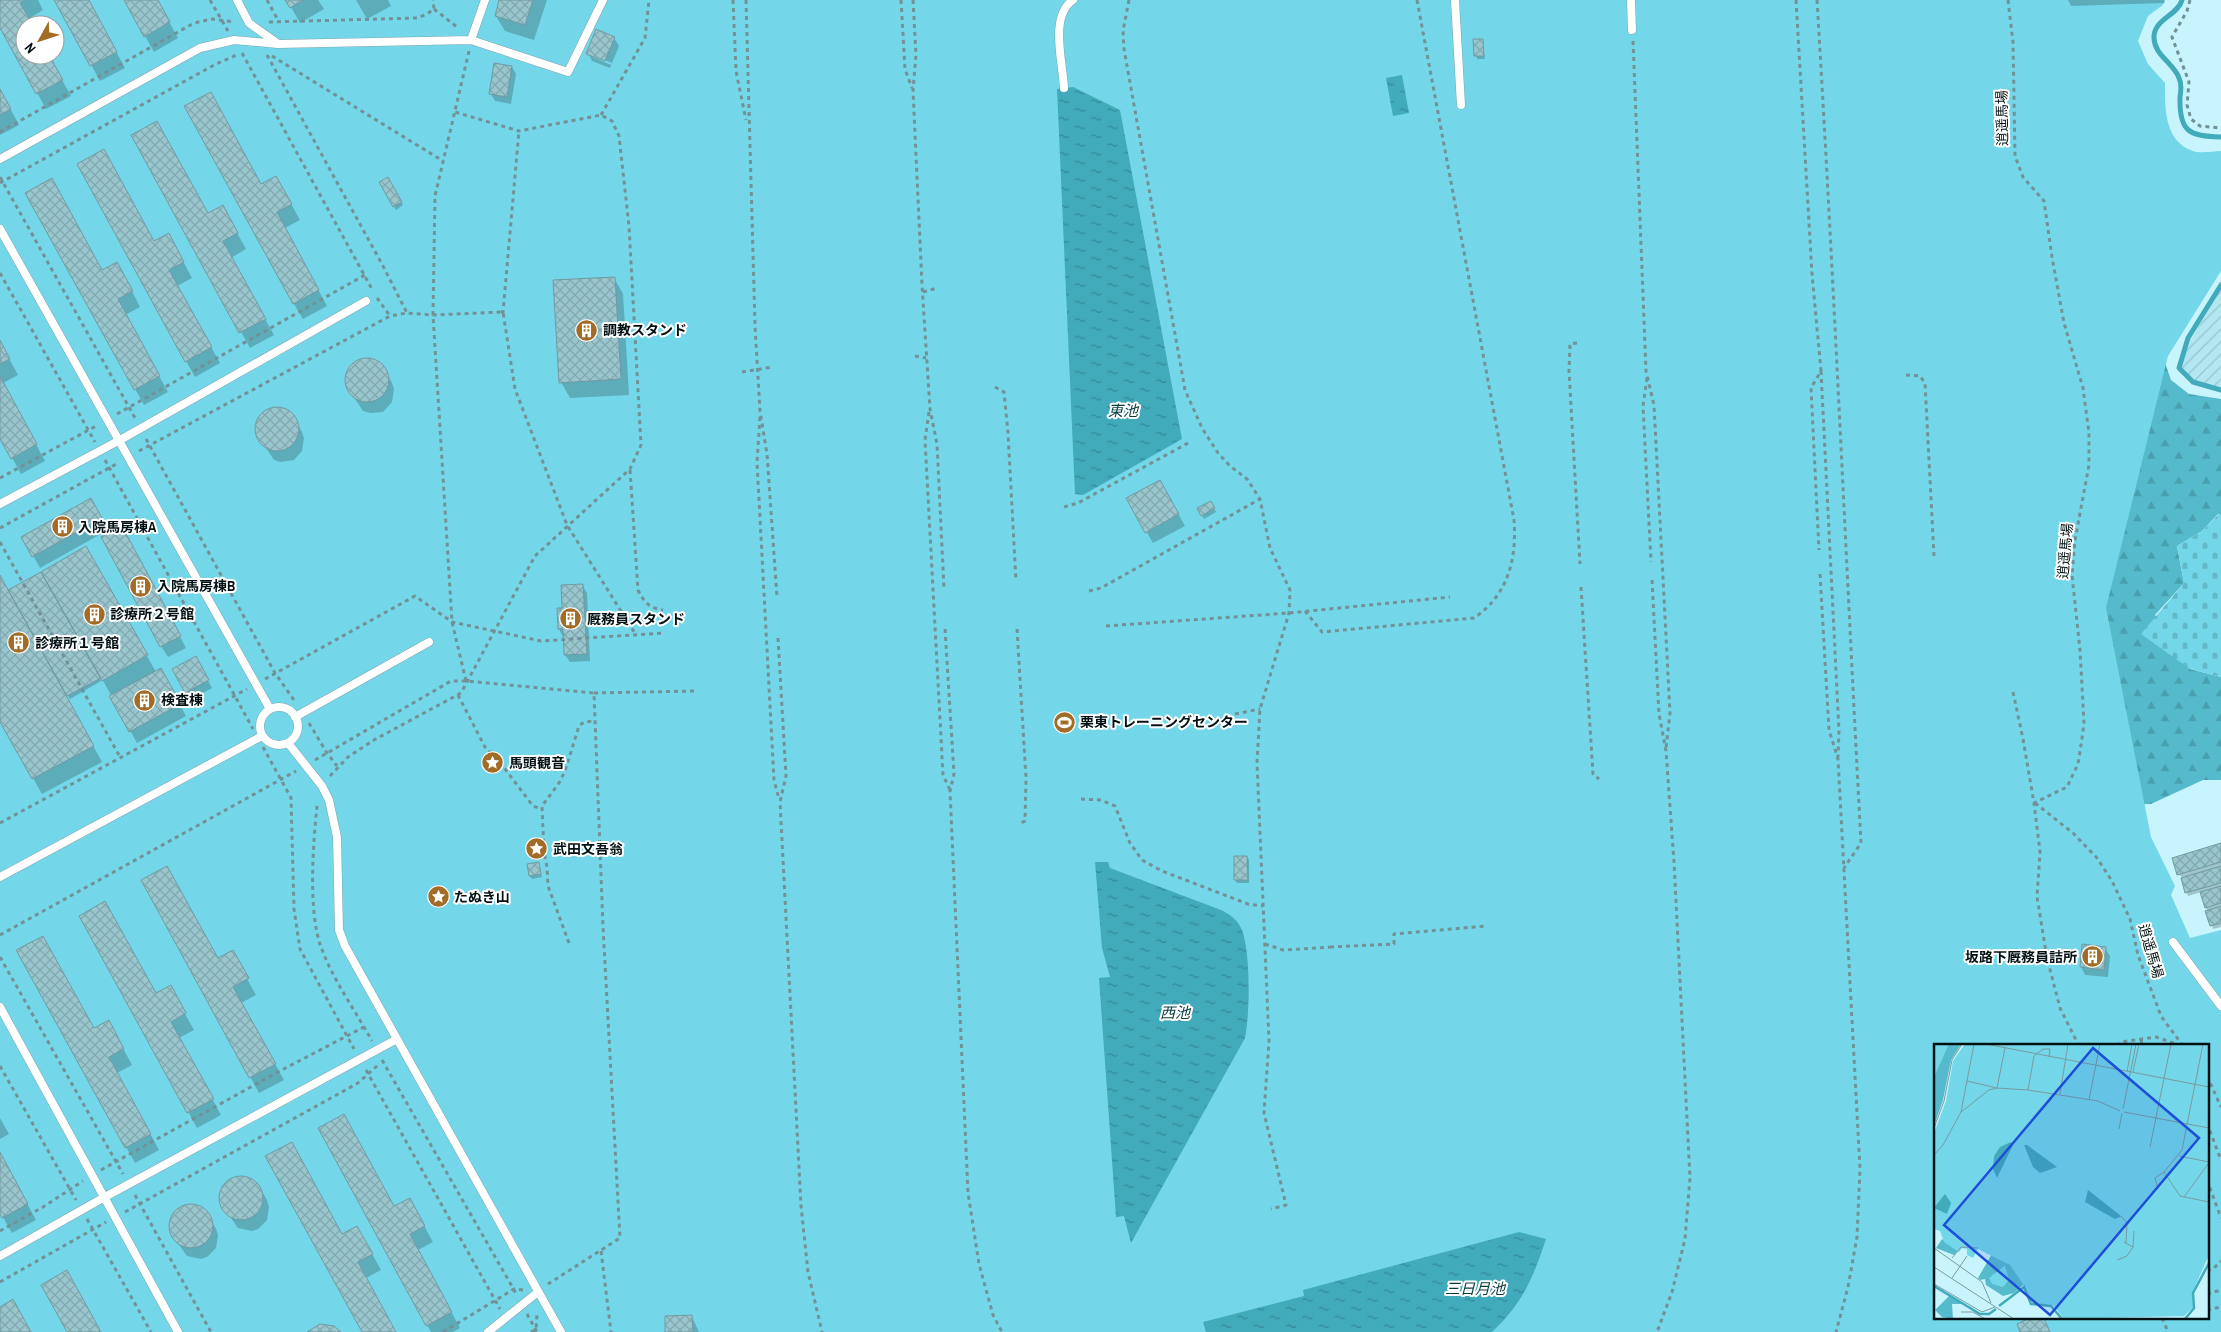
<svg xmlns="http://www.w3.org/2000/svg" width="2221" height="1332" viewBox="0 0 2221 1332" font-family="'Archivo Narrow','Noto Sans JP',sans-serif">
	<defs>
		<pattern id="industrial-furrows" width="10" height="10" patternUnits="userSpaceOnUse" patternTransform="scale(1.25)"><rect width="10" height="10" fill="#b2e6f1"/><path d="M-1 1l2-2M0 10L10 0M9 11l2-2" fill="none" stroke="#97c4ce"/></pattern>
		<pattern id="forest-firs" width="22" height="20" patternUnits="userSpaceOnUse" patternTransform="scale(1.25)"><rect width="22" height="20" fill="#54bacc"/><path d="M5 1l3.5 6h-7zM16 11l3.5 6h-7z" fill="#489fae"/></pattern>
		<pattern id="cemetery-stones" width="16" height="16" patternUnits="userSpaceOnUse" patternTransform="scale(1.25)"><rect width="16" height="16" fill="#73d7e9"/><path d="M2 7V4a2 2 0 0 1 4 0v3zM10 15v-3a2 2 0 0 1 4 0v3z" fill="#62b8c7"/></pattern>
		<pattern id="water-ripples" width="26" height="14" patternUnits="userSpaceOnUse" patternTransform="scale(1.25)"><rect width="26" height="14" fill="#41aabb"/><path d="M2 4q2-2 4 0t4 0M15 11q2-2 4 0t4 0" fill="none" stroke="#348997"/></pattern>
		<pattern id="building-cross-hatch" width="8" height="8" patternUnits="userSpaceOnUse" patternTransform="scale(1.25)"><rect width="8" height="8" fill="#99c5cd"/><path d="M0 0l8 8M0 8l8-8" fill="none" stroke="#82a8af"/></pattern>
	</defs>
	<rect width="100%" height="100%" fill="#c8f5fd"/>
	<path fill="url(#industrial-furrows)" d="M2221,289V388L2196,381L2182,370V365L2190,341Z"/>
	<path fill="url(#forest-firs)" d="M2136,40L2167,145L2221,161L2164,360L2171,380L2189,394L2221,399V515L2218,514L2202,531L2177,546L2184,583L2155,615L2190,669L2221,677V780H2203L2151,804L2114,805L2100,655Z"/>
	<path fill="url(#cemetery-stones)" d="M2219,514L2221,515V677L2190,669L2141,634L2184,583L2177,546L2202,531Z"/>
	<path fill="#73d7e9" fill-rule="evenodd" d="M0,0H2165L2163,5L2148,16L2138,41L2148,64L2165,83C2165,108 2164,141 2193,151C2201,154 2213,151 2221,151V271L2168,356L2106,608L2151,837L2175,886L2171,895L2190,938L2221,930V1332H0ZM25,25H55V55H25ZM1935,1046H2207V1318H1935Z"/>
	<path fill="url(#water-ripples)" d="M1402,75L1409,113L1393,116L1386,78Z
		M1073,87L1120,110L1182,439L1083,495L1075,494L1057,89Z
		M1095,862H1108L1110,868L1221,910C1229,914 1237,919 1241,928C1251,949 1250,1014 1245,1038L1131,1243L1124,1216L1116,1217L1099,978L1110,977L1102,948Z
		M1519,1232L1546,1239C1533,1278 1523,1303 1492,1332H1206L1203,1322L1304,1296L1303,1290Z"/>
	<path fill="#0003" fill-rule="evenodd" d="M0,0H38L43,10L28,19L32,25H25V55H48L71,96L46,109L0,25Z
		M56,0H88L125,68L100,81Z
		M125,0H157L178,38L154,52Z
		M287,0H318L324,9L300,23Z
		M356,0H388L391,6L367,19Z
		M501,0H547L534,40L505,31L496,16Z
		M2068,0H2164L2165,3L2071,6Z
		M614,38L619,46L610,68L592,61L588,53ZM592,55L612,63L611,65L592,57Z
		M1474,40H1482L1485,59H1477Z
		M512,67L516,74L511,104L495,101L491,94Z
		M0,90L19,125L0,135Z
		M133,136L208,214L231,222L246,249L231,258L274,335L250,348Z
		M388,179L403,205L396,210L380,183Z
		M261,185L285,193L300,220L285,228L327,306L303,319L294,304Z
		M27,193L102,272L126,279L140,307L125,315L168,392L144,405Z
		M154,243L177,250L192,278L177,286L220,363L195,377L186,361Z
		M614,278L623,294L629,395L570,398L561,382Z
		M0,342L18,375L3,383L45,461L21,474L0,436Z
		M362,360L375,362L385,371L392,383L394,389L392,402L383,412L370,413L363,411L347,387V374L356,363Z
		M273,409L285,411L295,420L302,432L304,438L302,451L294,460L280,462L274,460L258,436L257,422L261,416Z
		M1160,481L1185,526L1153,543L1128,499Z
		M91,499L108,530L40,568L23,537Z
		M1211,502L1216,512L1204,519L1198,509Z
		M128,539L186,648L168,657L161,646Z
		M86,548L156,672L167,681L186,716L137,743L100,675L98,676L101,681L70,699L67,694L65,695L102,762L42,794L0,719V578L8,592Z
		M582,585L587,593L590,661L570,662L565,655L563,637L559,629L558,610L563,609Z
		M196,658L212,688L191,700L174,669Z
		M2221,845V927L2213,929L2201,892L2188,896L2182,877L2178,874Z
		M1235,857H1247L1249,860V883H1237L1235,880Z
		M538,863L542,877L532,879L530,876Z
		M143,881L218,960L232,952L256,995L241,1003L284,1080L259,1093Z
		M81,916L156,995L170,987L194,1030L179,1038L221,1115L197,1128Z
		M2105,948L2110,956L2108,977L2085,975L2081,967Z
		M18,951L93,1030L117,1037L132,1065L117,1073L159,1150L135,1163Z
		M0,1118L9,1134L0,1139Z
		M319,1129L394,1207L418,1215L433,1242L418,1250L460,1328L453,1332H431Z
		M0,1154L36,1220L12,1233L0,1212Z
		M237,1177L250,1179L260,1188L267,1200L269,1207L267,1220L258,1229L252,1231L238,1228L222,1205V1191L225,1185Z
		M186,1206L199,1207L209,1216L216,1229L218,1235L216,1248L207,1257L201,1259L187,1256L171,1233V1219L175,1213Z
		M342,1236L366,1243L381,1270L366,1278L395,1332H363Z
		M692,1317L699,1332H667Z"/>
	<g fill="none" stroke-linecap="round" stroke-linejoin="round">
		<path stroke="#41aabb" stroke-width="5" d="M2182,0C2178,15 2155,19 2154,36C2153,55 2174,63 2179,78C2182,84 2181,91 2180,97C2179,132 2189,136 2221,137
			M2221,285L2188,338L2179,368L2193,382L2221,390"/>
	</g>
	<path fill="url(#building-cross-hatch)" stroke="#709aa2" d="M0,0H25L20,3L33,25H25V55H49L63,80L36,94L0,28Z
		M54,0H89L117,52L90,66Z
		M124,0H158L170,22L144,37Z
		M285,0H304L290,8Z
		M499,0H533L525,25L495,16Z
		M596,29L615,37L605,61L586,54Z
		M1473,39H1483L1484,56H1474Z
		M494,63L512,66L507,97L489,94Z
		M0,89L11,109L0,115Z
		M211,92L261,184L276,176L292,204L277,212L319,290L293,304L184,106Z
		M157,121L208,213L223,205L238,233L223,241L266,319L239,333L131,135Z
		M104,149L154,241L169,233L184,262L169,270L212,347L185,362L77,164Z
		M388,177L402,202L393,207L379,182Z
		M52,178L102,270L117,262L133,291L118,299L160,376L134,390L25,193Z
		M615,277L621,379L559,383L553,280Z
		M0,340L10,359L0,364Z
		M345 380a22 22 0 1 1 44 0a22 22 0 1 1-44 0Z
		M0,376L37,444L11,459L0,439Z
		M255 429a22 22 0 1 1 44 0a22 22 0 1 1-44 0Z
		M1160,480L1179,514L1145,533L1126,498Z
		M91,498L102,518L32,557L21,537Z
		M1211,501L1215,508L1201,516L1197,508Z
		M122,526L181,636L160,647L101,537Z
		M86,546L148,655L102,681L41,572Z
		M41,572L101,678L67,696L8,590Z
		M0,575L94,746L32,779L0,722Z
		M583,584L587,654L564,655L563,629H558L557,608H562L561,585Z
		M196,656L209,680L185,693L172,669Z
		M161,668L181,704L129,732L109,696Z
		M2221,843V862L2177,875L2172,858Z
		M1234,856H1247L1248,880H1234Z
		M539,862L541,874L529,876L527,864Z
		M167,866L218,958L233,950L249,978L233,987L276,1064L249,1078L141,880Z
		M2221,866V883L2185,893L2181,878Z
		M2221,886V903L2205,908L2200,892Z
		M105,901L156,993L171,985L186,1013L171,1022L214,1099L187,1113L79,916Z
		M2221,906V923L2210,926L2205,911Z
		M43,936L94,1028L109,1020L124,1049L109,1057L151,1134L125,1148L16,950Z
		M2082,944L2106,947L2104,970L2080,967Z
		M344,1114L394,1206L410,1198L425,1226L410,1234L452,1312L426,1326L318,1128Z
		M292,1142L342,1234L357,1226L373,1254L358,1262L396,1332H362L265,1156Z
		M0,1152L28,1204L2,1218L0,1215Z
		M219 1198a22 22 0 1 1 44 0a22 22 0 1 1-44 0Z
		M169 1226a22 22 0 1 1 44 0a22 22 0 1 1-44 0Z
		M67,1270L101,1332H67L41,1285Z
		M13,1299L31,1332H0V1307Z
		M692,1315L693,1332H665V1316Z
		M2030,1318H2044L2050,1332H2020L2017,1324Z
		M320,1324L334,1326L341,1332H307Z"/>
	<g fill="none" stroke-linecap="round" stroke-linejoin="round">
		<defs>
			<path id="service" d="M237,0L249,23L277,43
				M1455,0L1461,105
				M1631,0L1632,30
				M471,40L568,72L603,0
				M1064,88C1063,63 1049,16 1073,0
				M0,159L200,48L234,40L278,44L471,40L485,0
				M0,229L270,709
				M0,504L120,440L366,301
				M260 726a19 19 0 1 1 38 0a19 19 0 1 1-38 0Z
				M295,717L429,642
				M288,743L322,786L329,800L337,837L339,930L345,946L561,1332
				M0,877L262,736
				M2173,942L2221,1006
				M0,1007L178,1332
				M0,1256L103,1198L397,1039
				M488,1332L538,1292"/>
		</defs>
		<use href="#service" stroke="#7ba6ae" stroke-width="9"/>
		<path stroke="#729197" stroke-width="3" stroke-dasharray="4 4" stroke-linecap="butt" d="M210,0L228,31
			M267,0L279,22
			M733,0L736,71L746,120
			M746,0L755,326L760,411L767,454L777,597
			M901,0L905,69L912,88
			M913,0L916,55L913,90L922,285L930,409L937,444L944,589
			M1129,0L1123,31L1124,49L1185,390L1202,428L1218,453L1230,466L1247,479L1260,499L1270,548L1290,590L1289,613L1260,709L1257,763L1269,1041L1264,1113L1286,1205L1271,1209
			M1796,0L1812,274L1821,371L1811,388L1819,550
			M1817,0C1834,281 1846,562 1861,843L1844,868
			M2008,0L2013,42L2015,156L2023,177L2044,201L2052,257L2064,323L2083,388L2089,433V465L2075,540L2072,575L2080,650L2084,723L2082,738L2078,764L2067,787L2034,803
			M2190,0L2187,11L2172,37L2189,82L2187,105L2191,119L2200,126L2221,128
			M434,9L457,27
			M269,22L417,18L427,14L434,9L433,0
			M1633,41L1646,371L1654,405L1670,713L1666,748
			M469,51L435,196L433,315L452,622L466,681L594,693L603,927L620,1238L548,1284
			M242,53L373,291
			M267,55L383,266L407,313
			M272,56L443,161
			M601,115L645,38L649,0
			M0,132L194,23L212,19L235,22
			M0,177L135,418
			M0,183L216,64L239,54
			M0,273L95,442
			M923,292L937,288
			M377,298L390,316
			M501,312H503L519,131
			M1577,343L1570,344L1569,371L1580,564
			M915,356L926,358
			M1821,371L1839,731L1838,757
			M742,372L772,367
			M1906,375L1920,376L1925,383L1934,556
			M1647,378L1643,406L1651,562
			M995,387L1004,392L1008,433L1016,581
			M929,412L925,440L943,775L950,790
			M117,414L365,275
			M760,417L757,462L774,780L779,799
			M146,439L275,673L296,703
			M139,451L390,316L407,313L433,315L503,312L515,389L567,525L636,635
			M105,460L253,729
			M630,470L638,590C644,602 649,608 663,610
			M0,478L96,426
			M1064,507L1078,503L1190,442
			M0,528L118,463
			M0,542L120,757
			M1820,574L1829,730L1838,759L1860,1169L1857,1237L1848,1287L1836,1332
			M1652,580L1659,714L1666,751L1674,862L1690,1178L1685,1239L1672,1292L1657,1332
			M1581,587L1593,774L1599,779
			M1089,591L1101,588L1260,499
			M1305,611L1322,632L1474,618C1508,595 1517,559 1514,520L1417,0
			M1106,626L1289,613L1450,597
			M945,629L954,774L950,791L968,1193L979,1264L993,1315L1002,1332
			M1017,629L1026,778L1025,821L1021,823
			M778,638L786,776L780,802L801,1206L808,1272L822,1332
			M265,679L415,596L452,622L541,641L663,633
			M2013,692L2023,739L2034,803L2040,852L2037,897L2047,958L2060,1008L2079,1046
			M594,693L696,691
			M458,695L486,749L496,757L533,806L542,809
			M1235,714L1260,709
			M309,723L327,753L337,766
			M263,747L291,798L294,909L300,949L354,1049
			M315,760L451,681H466
			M330,776L348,757L374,740L461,693L535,556L630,469L641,445L629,226L619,136L612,121L601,115L519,131L455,112
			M1081,799L1101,800L1115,806L1130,843L1142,860L1162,871L1248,904L1263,906
			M2035,803L2073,833L2097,858L2112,881L2130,919L2138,955L2161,1016L2183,1046
			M317,806C313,844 308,912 321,947C333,980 355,1010 372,1041
			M0,823L247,689
			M0,935L296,771
			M569,943L548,886L547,867L544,852L542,806L559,783L565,771L579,726L584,722L595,721
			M1265,944L1283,950L1331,947
			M1330,947L1394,944V934L1486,926
			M0,957L123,1174
			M2141,1039L2142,1046
			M2117,1046L2121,1042L2156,1037L2182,1046
			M382,1060L517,1295
			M0,1066L76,1200
			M366,1070L500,1309
			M2207,1076L2221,1107
			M2207,1123L2221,1160
			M101,1170L276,1073L364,1027
			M2207,1180L2221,1218
			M135,1195L211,1332
			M125,1212L358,1083L378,1065
			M87,1219L151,1332
			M0,1231L43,1207L83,1181
			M601,1251L611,1332
			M2207,1271L2214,1268L2221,1261
			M0,1282L106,1222
			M2207,1294L2221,1290
			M2207,1310L2221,1307
			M527,1314L537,1332
			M2162,1318L2168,1332
			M443,1332L514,1289L523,1290
			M531,1332L536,1330L537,1314"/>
		<use href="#service" stroke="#fff" stroke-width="8"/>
	</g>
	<defs>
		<symbol id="building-disc" viewBox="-11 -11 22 22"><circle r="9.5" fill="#a26b26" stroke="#fff"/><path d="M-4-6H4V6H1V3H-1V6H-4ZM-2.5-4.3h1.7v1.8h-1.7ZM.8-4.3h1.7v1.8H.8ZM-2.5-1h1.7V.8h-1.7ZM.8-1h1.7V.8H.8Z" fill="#fff"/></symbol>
		<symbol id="stadium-disc" viewBox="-11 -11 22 22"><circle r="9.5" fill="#a26b26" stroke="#fff"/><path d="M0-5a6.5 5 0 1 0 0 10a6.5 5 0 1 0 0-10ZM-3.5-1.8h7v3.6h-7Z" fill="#fff"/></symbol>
		<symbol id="sight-disc" viewBox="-11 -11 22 22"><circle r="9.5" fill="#a26b26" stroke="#fff"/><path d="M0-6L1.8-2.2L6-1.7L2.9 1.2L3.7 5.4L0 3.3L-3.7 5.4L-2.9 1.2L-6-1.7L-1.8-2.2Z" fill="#fff"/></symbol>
	</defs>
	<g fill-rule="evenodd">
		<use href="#building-disc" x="574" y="318" width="25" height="25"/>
		<use href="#building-disc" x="50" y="514" width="25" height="25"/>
		<use href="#building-disc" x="128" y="574" width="25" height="25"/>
		<use href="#building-disc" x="82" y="602" width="25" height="25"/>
		<use href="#building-disc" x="558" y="606" width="25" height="25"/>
		<use href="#building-disc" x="6" y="630" width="25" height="25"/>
		<use href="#building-disc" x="132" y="688" width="25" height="25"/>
		<use href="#stadium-disc" x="1052" y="710" width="25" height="25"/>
		<use href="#sight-disc" x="480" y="750" width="25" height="25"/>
		<use href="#sight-disc" x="524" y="836" width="25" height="25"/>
		<use href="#sight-disc" x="426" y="884" width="25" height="25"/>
		<use href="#building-disc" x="2080" y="944" width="25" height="25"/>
	</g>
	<g text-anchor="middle" stroke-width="4" stroke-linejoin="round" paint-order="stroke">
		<g font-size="14" fill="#031114" stroke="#fff">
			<text transform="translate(2002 118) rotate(-91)" y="5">逍遥馬場</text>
			<text transform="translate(2065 551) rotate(-85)" y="5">逍遥馬場</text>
			<text transform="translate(2151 951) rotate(74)" y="5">逍遥馬場</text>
		</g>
		<g font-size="14" font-weight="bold" fill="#031114" stroke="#fff" text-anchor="start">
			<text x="603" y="335">調教スタンド</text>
			<text x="78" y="532">入院馬房棟A</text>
			<text x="157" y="591">入院馬房棟B</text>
			<text x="110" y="619">診療所２号館</text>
			<text x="587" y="624">厩務員スタンド</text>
			<text x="35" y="648">診療所１号館</text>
			<text x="161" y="705">検査棟</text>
			<text x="1080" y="727">栗東トレーニングセンター</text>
			<text x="509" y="768">馬頭観音</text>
			<text x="553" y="854">武田文吾翁</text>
			<text x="454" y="902">たぬき山</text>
			<text x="2077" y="962" text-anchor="end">坂路下厩務員詰所</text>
		</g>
		<g font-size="15" font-style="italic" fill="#083a41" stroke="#fff">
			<text x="1123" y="416">東池</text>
			<text x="1175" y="1018">西池</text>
			<text x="1475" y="1294">三日月池</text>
		</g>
	</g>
	<g transform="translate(1934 1044)">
		<rect width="275" height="275" fill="#c8f5fd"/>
		<path d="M0,0H27L17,16L0,82Z" fill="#73d7e9"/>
		<path d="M15,0H27L17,16L9,56L0,82V33ZM8,195L24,207L20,211L2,204ZM59,208L77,220L119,261L89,241L80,249L69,252L52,241L51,235L46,236L44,234ZM71,222V241L60,240L58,232ZM15,252L28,260H18L19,275L8,273L1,266Z" fill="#54bacc" fill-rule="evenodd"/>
		<path d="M71,222L75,236L69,243L58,240L55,234Z" fill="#73d7e9"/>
		<path d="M31,0H275V211L258,249L259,263L250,272L130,275L119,261L98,259L91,243L76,221L44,205L39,214L33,211V205L28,204L25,208L10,198L6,187L0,185V89L12,57L19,17Z" fill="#73d7e9"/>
		<path d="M77,98L79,101L63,134L59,125L60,112L66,103ZM90,101H93L123,123L106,129L99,123ZM154,146L187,172L186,173L181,175L151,158ZM11,150L17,159L13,170L0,164Z" fill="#41aabb"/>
		<path fill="none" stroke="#41aabb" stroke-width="2.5" d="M0,242L46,270H55L62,265M65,262L90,243L97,260L117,262L128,275M251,275L260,264L259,249L275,219"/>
		<path fill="none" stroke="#799aa0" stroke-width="1" d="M52,0L275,43M269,0L248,106L230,128L246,152L275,158M115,13L116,5H109L100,12L94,46L164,57L186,67M193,28L198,0M199,28L205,0M33,37L63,44L71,4M126,50L134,0M155,56L166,0M189,65L202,0M27,68L40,0M190,68L275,84M0,84L10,57L18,16L28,0M185,85L188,69M216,103L237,0M0,111L9,101L27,68L55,46L63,44L94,46M245,112L275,118M224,145L221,134L230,128M250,153L274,120M187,172L193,179L192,199M190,198L199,203L200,187M0,204L48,238L57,259M18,214L27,203L44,204M183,216L193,212L199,203M0,223L80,275M18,234L33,212M0,240L48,268L61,263M27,268H39L51,275"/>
		<path fill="#1d4ed8" fill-opacity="0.15" stroke="#1d4ed8" stroke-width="2.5" d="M159,4L265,94L116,271L10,181Z"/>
		<rect width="275" height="275" fill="none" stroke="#031114" stroke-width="2.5"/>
	</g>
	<g transform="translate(40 40) rotate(230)"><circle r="24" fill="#ffffff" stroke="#9aa0a1"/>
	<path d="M0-4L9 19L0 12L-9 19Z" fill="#a26b26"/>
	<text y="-8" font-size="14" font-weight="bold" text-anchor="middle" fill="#031114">N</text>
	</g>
</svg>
